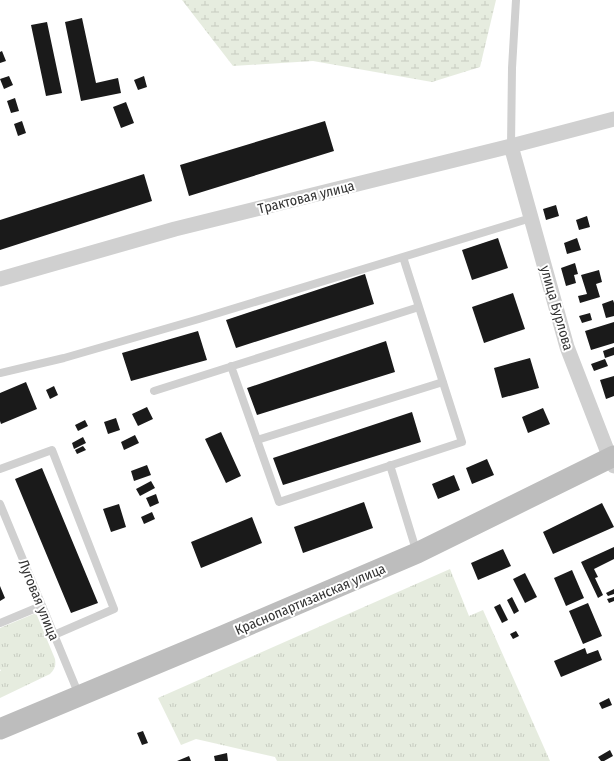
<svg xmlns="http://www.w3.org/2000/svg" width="614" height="761" viewBox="0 0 614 761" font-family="'Fira Sans Condensed',sans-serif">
	<defs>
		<pattern id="grass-tufts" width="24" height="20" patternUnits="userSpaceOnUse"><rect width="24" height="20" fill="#e6ecdf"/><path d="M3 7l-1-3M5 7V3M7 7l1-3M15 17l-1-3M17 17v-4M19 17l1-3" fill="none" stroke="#c6cbc0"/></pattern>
		<pattern id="wetland-marsh" width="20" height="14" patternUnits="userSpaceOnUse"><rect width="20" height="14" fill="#e6ecdf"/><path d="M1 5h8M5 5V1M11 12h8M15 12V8" fill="none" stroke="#c6cbc0"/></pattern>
	</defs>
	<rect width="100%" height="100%" fill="#fff"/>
	<path fill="url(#grass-tufts)" d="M450,569L469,616L483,610L550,761H277L275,757L196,739L181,745L158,698Z
		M36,613L55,659C56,665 55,669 50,674L0,698V671H1L0,669V628Z"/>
	<path fill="url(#wetland-marsh)" d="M182,0H496L480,67L432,82L313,61L233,66Z"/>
	<path fill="#1a1a1a" d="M82,18L96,83L118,78L121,93L81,101L65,22Z
		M47,22L62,93L46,96L31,25Z
		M2,51L6,61L0,63V52Z
		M9,76L13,85L4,89L0,79Z
		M144,76L147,87L138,90L134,80Z
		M15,98L19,111L11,113L7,101Z
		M126,102L134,123L121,128L113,107Z
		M22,121L26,133L18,136L14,124Z
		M325,121L334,151L189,196L180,165Z
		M144,174L152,201L0,250V220Z
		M556,205L559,216L546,220L543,209Z
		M587,216L590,227L579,230L576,220Z
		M498,238L508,268L472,280L462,250Z
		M577,238L581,250L567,254L564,243Z
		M575,263L578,274L574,275L576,283L566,286L561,268Z
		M599,270L602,282L596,284L600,297L580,303L578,296L587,294L581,275Z
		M365,274L374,304L236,348L226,320Z
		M513,293L525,329L484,343L472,307Z
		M613,300L614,303V316L606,318L602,304Z
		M590,313L592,320L582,323L579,316Z
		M614,322V343L591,350L585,331Z
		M198,331L207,360L131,381L122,353Z
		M386,341L395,372L257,415L247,388Z
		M614,347V355L605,358L603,351Z
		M530,358L539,388L502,398L494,368Z
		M605,359L608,366L594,371L591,364Z
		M614,376V396L606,399L600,380Z
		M26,382L37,409L1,424L0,421V393Z
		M54,386L58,395L50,399L46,390Z
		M147,407L153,419L138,426L132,414Z
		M543,408L550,424L528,433L522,417Z
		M412,412L421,442L283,485L273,458Z
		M116,418L120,430L108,434L104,422Z
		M85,420L88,426L78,431L75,425Z
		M221,432L241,476L226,483L205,439Z
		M135,435L139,443L124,450L121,442Z
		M83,437L86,443L74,449L72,443Z
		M83,446L86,450L77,454L75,450Z
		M487,459L494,475L472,484L466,468Z
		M147,465L151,475L134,481L131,471Z
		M42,468L98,603L71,613L15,479Z
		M454,475L460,490L438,499L432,484Z
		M151,481L155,488L140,496L136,489Z
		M156,494L159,503L150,507L146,498Z
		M364,502L373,528L303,553L294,527Z
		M602,503L614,527L553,554L543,532Z
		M119,504L126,527L111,532L103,509Z
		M152,512L155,519L144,524L141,517Z
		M252,517L262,543L201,568L191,542Z
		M614,547V559L594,569L598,577L595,578L603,595L598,598L581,562Z
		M503,549L511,566L478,580L471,563Z
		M572,570L584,598L566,606L554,578Z
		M525,573L537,597L525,603L513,579Z
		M0,586L5,598L0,601Z
		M614,589V594L608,596L606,593Z
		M512,597L519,611L514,614L507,600Z
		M614,597V601L609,603L607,599Z
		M588,603L602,636L583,644L569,611Z
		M500,604L508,620L502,623L494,607Z
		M516,631L519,636L513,639L510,634Z
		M585,648L587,654L598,650L602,660L561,677L554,661Z
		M609,698L612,705L602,709L599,703Z
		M143,731L148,743L142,745L137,733Z
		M610,750L613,756L604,761H601L598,757Z
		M227,753L228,761H215L214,756Z
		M189,756L191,761H177Z"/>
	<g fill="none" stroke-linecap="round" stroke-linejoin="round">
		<path stroke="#d0d0d0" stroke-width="8" d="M511,146L512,68L516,0
			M231,366L279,502L462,442L403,257
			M0,373L64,358L199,319L531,218
			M154,391L419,307
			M257,440L443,382
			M390,465L417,553
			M0,469L52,450L114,609L54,635
			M0,504L79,695
			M0,623L41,606"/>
		<path stroke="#d0d0d0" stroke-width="15" d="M511,146L567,347L610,458L614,466
			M0,279L175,229L511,146L614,119"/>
		<path stroke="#bdbdbd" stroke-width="21" d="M0,729L225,635L417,553L614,456"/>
	</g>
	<g text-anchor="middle" stroke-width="4" stroke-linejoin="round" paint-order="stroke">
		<g font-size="14" fill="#333" stroke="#fff">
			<text transform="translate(306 197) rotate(-14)" y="5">Трактовая улица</text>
			<text transform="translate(557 308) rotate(74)" y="5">улица Бурлова</text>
			<text transform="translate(310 599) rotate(-23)" y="5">Краснопартизанская улица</text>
			<text transform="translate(39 600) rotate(68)" y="5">Луговая улица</text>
		</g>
	</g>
</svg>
